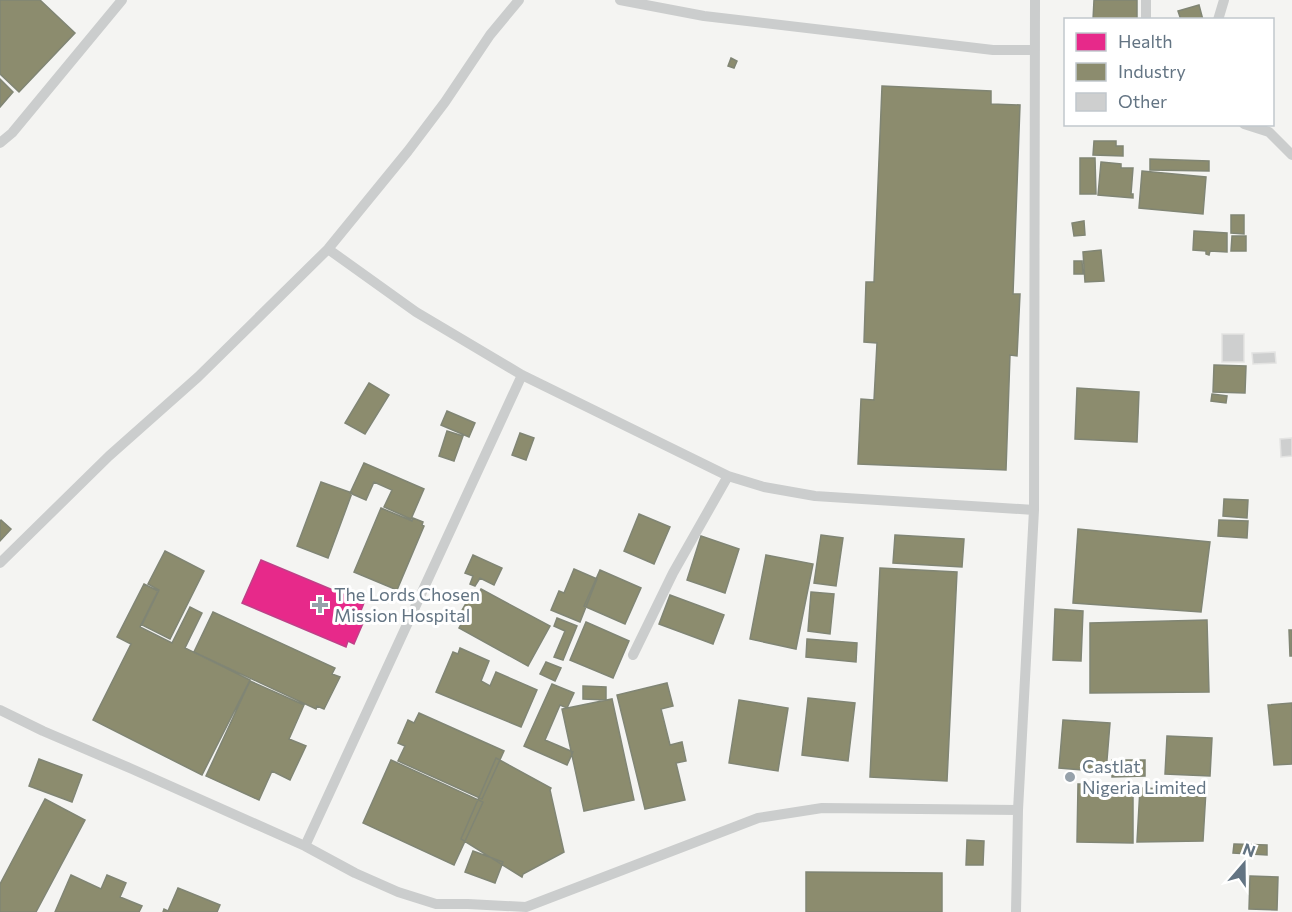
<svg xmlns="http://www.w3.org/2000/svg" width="1292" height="912" viewBox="0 0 1292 912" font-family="Commissioner,sans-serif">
	<rect width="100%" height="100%" fill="#f4f4f2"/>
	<path fill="#e7298a" stroke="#bf4088" stroke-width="1.5" d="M261,560L364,603L360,613L366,616L354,644L348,641L346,647L242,603Z"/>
	<path fill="#8c8c6e" stroke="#808574" stroke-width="1.5" d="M0,0H40L75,33L19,92L0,74Z
		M1094,0H1137V20H1093Z
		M1199,5L1203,20H1181L1178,11Z
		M731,58L737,61L734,68L728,66Z
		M0,79L13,92L0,107Z
		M882,86L991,91V104L1020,105L1013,294H1020L1017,356L1010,355L1006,470L858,464L861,399L874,400L877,343L864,342L866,282H874Z
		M1094,141H1116V146H1123V156L1093,155Z
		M1080,158H1095L1096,194H1080Z
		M1150,159L1209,161V171L1150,170Z
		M1101,162L1121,164V168H1133L1131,194H1133V198L1098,195Z
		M1142,171L1206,177L1203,214L1139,208Z
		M1231,215H1244V234L1231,233Z
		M1084,221L1085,235L1074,236L1072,223Z
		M1194,231L1227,233V252L1210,251L1209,255L1206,254V251L1193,250Z
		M1232,236H1246V251H1231Z
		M1101,250L1104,281L1085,282L1083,252Z
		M1074,261H1082L1083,274H1074Z
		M1214,365L1246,366L1245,393L1213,392Z
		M369,383L389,395L365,434L345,423Z
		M1077,388L1139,392L1137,442L1075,439Z
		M1212,394L1227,396L1226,403L1211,401Z
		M447,411L475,423L469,437L441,425Z
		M447,431L463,436L454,461L439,456Z
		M520,433L534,438L526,460L512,455Z
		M364,463L424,489L411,519L384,507L392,490L374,482L366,500L350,493Z
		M321,482L352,493L328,558L297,546Z
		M1224,499L1248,500L1247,518L1223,516Z
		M381,508L412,521L413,518L423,522L422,525L424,526L397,590L354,572Z
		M639,514L670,527L654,564L624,551Z
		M1,520L11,529L0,541V521Z
		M1219,520L1248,521L1247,538L1218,536Z
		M1078,529L1210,542L1201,612L1073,603Z
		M821,535L843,538L836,586L814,583Z
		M895,535L964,539L962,567L893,563Z
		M701,536L739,549L725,593L687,580Z
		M165,551L204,571L170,639L142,625L159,590L148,584Z
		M473,555L502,568L494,585L480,578L475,586L470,584L473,576L465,573Z
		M766,555L813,564L796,649L750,639Z
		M880,568L957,572L947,781L870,777Z
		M574,569L597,579L580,622L551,610L559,591L564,593Z
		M600,570L641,588L625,624L584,606Z
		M144,584L158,591L140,627L172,643L190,607L202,613L185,648L250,680L202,775L93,720L131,644L117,637Z
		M481,589L550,626L528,666L459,628L466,615L461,612L469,598L475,601Z
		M811,592L834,594L830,634L808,631Z
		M670,595L724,615L713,644L659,624Z
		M1055,609L1083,611L1081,661L1053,660Z
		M213,612L335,668L332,674L340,677L324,709L317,706L316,709L194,652Z
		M557,618L577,626L563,660L554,657L565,631L554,626Z
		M1207,620L1209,692L1090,693V623Z
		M586,622L629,641L613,678L570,660Z
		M1289,630H1292V656H1290Z
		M807,639L857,643L856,662L806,657Z
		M460,648L489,661L481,681L490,686L496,672L537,690L521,727L436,692L453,652L458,654Z
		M546,662L561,668L555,681L540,674Z
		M250,681L304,705L289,739L306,746L290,780L272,771L259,800L206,776Z
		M667,683L673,706L661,709L670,745L682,742L686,761L676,763L685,800L645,809L617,695Z
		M552,684L574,693L567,708L560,705L545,740L573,752L567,765L524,746Z
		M583,686L606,687V700L583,699Z
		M808,698L855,703L848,761L802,755Z
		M612,699L634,800L584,811L562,709Z
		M739,700L788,708L778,771L729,763Z
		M1292,703V764L1274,765L1268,705Z
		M419,713L504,751L482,799L398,761L405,746L398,743L408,720L414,723Z
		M1063,720L1110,723L1106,772L1059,768Z
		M1167,736L1212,738L1210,776L1165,774Z
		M496,758L551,788L550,790L564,852L523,874L522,877L461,839Z
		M39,759L82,775L72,802L29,786Z
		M391,760L483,802L454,865L363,823Z
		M1112,760H1145V776L1112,777Z
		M1078,784L1133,785V843L1077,842Z
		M1140,788L1206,790L1203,841L1137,842Z
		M45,799L85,820L36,912H0V884Z
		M967,840L984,841L983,865H966Z
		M1234,844L1267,845V855L1233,853Z
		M473,851L503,862L495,883L465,872Z
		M806,872L942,873V912H806Z
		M71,875L101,889L107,875L126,883L120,897L142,906L139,912H55Z
		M1250,876L1278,877L1277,910L1249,909Z
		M178,888L220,905L217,912H163L164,909L168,911Z"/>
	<path fill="#cecfcf" stroke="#e3e3e2" stroke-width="1.5" d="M1222,334H1244V362H1222Z
		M1275,352L1276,363L1253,364L1252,353Z
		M1292,438V456L1281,457L1280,439Z"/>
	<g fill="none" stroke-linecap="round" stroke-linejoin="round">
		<path stroke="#cbcdcd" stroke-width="10" d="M620,0L704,16L993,50H1035
			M1146,0V20
			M1218,20L1224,0
			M1244,124L1269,132L1292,155
			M0,143L12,133L122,0
			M328,249L416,312L522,375L728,476L764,487L815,496L1034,510
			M0,563L109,456L198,377L328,249L408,151L445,102L490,35L519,0
			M633,655L673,573L728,476
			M0,710L43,731L132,769L305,846L355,873L398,892L436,904H468L526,907L758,818L822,808L1018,810
			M305,846L522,375
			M1016,912L1018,810L1034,510L1035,0"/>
	</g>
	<g fill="#96a1aa" stroke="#fff" stroke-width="2">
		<path d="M317 596h6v6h6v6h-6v6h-6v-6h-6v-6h6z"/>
		<circle cx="1070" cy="777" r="6"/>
	</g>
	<g text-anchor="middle" stroke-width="6" stroke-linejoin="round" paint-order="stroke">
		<g font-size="18" fill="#637483" stroke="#fff" text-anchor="start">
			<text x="334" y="601">The Lords Chosen<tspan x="334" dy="21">Mission Hospital</tspan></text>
			<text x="1082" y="773">Castlat<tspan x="1082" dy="21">Nigeria Limited</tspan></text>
		</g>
	</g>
	<rect x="1064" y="18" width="210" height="108" fill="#ffffff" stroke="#c1c7cd" stroke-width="1.5"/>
	<rect x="1076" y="33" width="30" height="18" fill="#e7298a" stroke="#c1c7cd" stroke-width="1.5"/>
	<text x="1118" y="48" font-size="18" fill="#637483">Health</text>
	<rect x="1076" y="63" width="30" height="18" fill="#8c8c6e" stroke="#c1c7cd" stroke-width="1.5"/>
	<text x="1118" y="78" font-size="18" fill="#637483">Industry</text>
	<rect x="1076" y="93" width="30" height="18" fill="#cecfcf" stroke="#c1c7cd" stroke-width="1.5"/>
	<text x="1118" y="108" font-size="18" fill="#637483">Other</text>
	<g transform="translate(1244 864) rotate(20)" stroke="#ffffff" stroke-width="4.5" paint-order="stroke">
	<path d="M0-4.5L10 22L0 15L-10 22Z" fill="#637483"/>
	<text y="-9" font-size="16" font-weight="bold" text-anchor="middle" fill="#637483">N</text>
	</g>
</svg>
